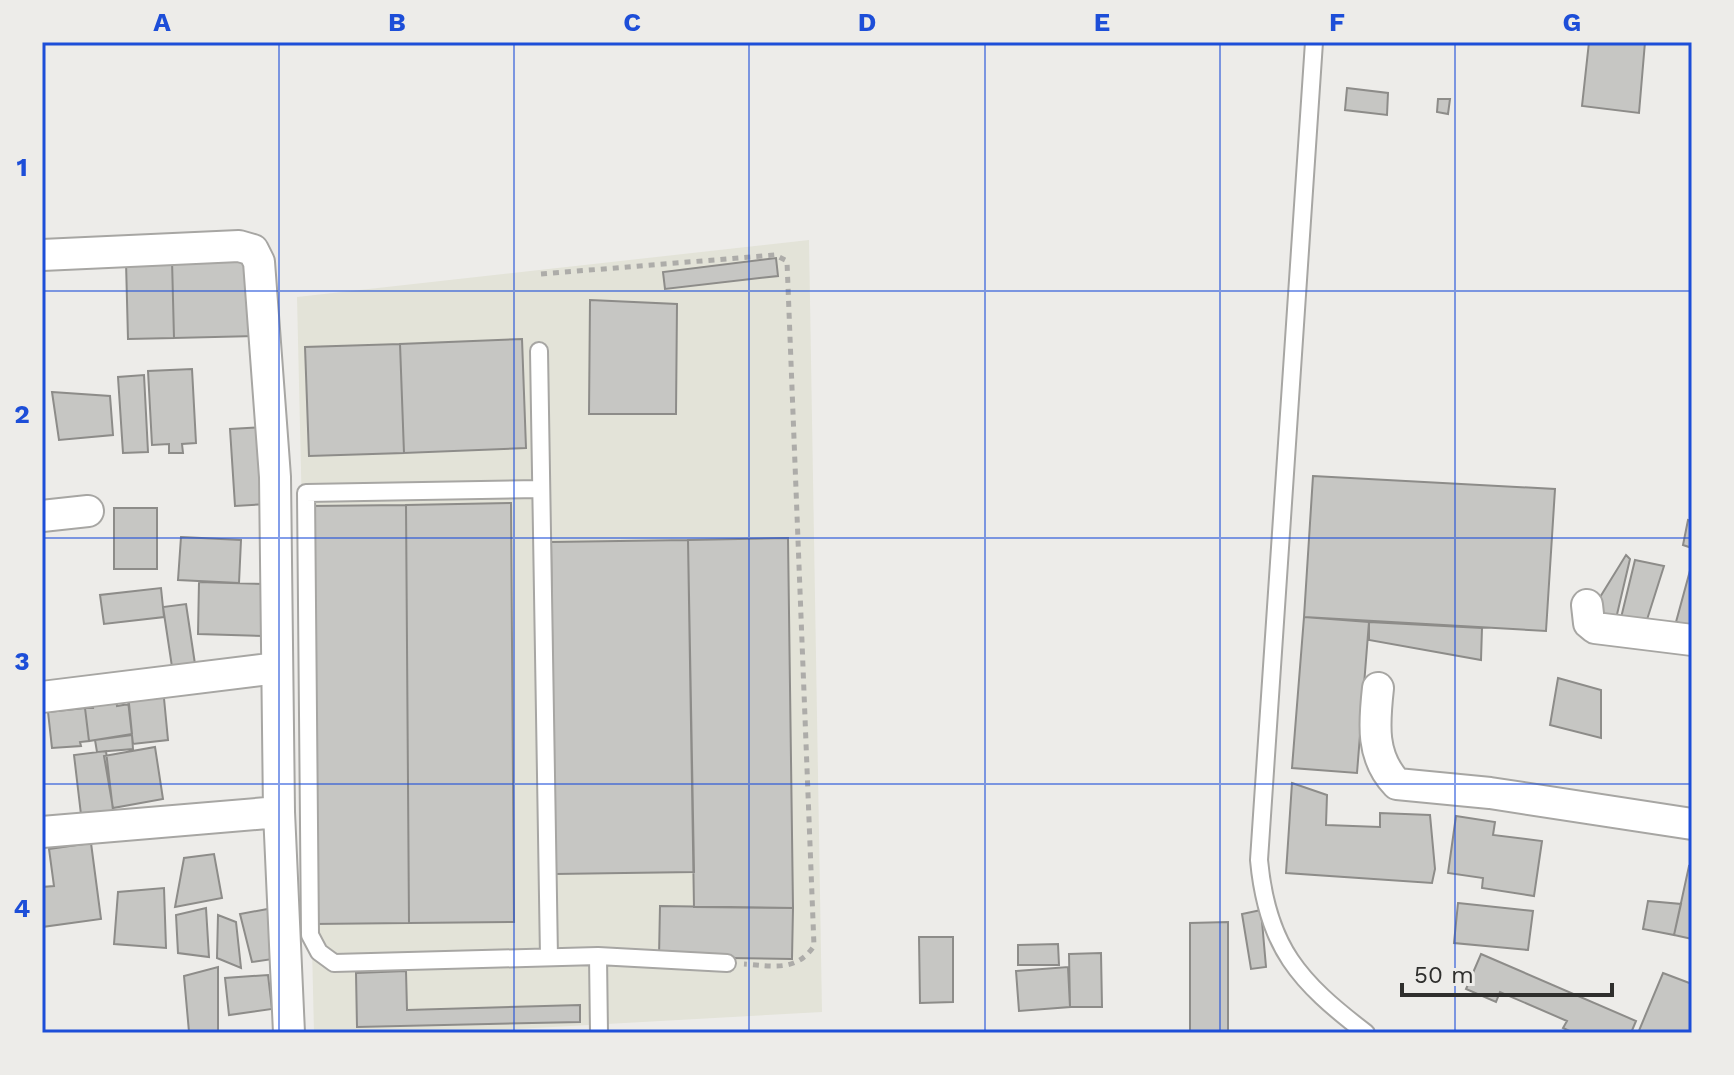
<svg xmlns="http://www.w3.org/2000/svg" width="1734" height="1075" viewBox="0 0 1734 1075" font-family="'Work Sans',sans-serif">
	<rect width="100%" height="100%" fill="#edece9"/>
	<path fill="#e3e3d8" d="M809,240L822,1012L445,1033H314L297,297Z"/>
	<path fill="#c6c6c3" stroke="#8d8c89" stroke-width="2" d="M1589,42H1645L1639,113L1582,106Z
		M1347,88L1388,93L1387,115L1345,110Z
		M1438,99H1450L1448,114L1437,112Z
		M254,257L256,336L174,338L172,260Z
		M776,258L778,276L665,289L663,272Z
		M172,260L174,338L128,339L126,262Z
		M590,300L677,304L676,414H589Z
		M522,339L526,448L404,453L400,344Z
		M400,344L404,453L309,456L305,347Z
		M192,369L196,443L182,444L183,453H169V444L152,445L148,371Z
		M144,375L148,452L123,453L118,377Z
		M52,392L110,396L113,435L59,440Z
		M263,427L267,504L235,506L230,429Z
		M1313,476L1555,489L1546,631L1304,617Z
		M511,503L514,922L409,923L406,505Z
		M406,505L409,923L313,924L309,506Z
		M114,508H157V569H114Z
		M1688,520L1692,521V548L1683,545Z
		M181,537L241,540L239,583L178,580Z
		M788,538L793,908L694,907L688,540Z
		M688,540L694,872L555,874L551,542Z
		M1626,555L1630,559L1615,623L1589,615Z
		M1635,560L1664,566L1645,626L1620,622Z
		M1691,567L1692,568V626L1676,622Z
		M199,582L265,584L264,636L198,634Z
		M161,588L164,617L104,624L100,595Z
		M186,604L195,664L172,667L163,607Z
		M1304,617L1369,622L1357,773L1292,768Z
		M1369,622L1482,628L1481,660L1369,640Z
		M1558,678L1601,690V738L1550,725Z
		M163,688L168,740L133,744L127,692Z
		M115,691L117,706L129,704L132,734L89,741L85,708H93L91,694Z
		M85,708L89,741L80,742L81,746L52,748L48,712Z
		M132,735L133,749L97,752L95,740Z
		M155,747L163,799L113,808L104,756Z
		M106,751L114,819L82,823L74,755Z
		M1292,783L1327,795L1326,825L1380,827V813L1430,815L1435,869L1432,883L1286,873Z
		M1456,816L1495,822L1493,835L1542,841L1534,896L1482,888L1483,878L1448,873Z
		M91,843L101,919L42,927V887L54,886L49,849Z
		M214,854L222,898L175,907L184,858Z
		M1689,866L1692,867V939L1674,935Z
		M164,888L166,948L114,944L118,892Z
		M1648,901L1681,904L1674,935L1643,929Z
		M1458,903L1533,911L1528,950L1454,943Z
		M660,906L793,908L792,959L659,957Z
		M206,908L209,957L178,953L176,915Z
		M273,908V959L252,962L240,914Z
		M1261,910L1266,967L1251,969L1242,914Z
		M218,915L236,922L241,968L217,958Z
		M1228,922V1032H1190V923Z
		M919,937H953V1002L920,1003Z
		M1058,944L1059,965H1018V945Z
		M1101,953L1102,1007H1070L1069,954Z
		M1481,954L1636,1021L1631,1033H1574L1563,1028L1567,1021L1500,992L1496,1002L1466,989Z
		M218,967V1031L189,1032L184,976Z
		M1068,967L1070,1007L1019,1011L1016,971Z
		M406,971L407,1010L580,1005V1022L357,1027L356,973Z
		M1663,973L1692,984V1033H1638Z
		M268,975L272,1009L229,1015L225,978Z"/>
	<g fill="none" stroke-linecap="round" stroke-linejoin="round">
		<defs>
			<path id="lane" d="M1314,42L1259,860C1267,947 1299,982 1366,1033
				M539,351L549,957
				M540,489L306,493L310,935L319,952L334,963L598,956L727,963
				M598,956L599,1033"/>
			<path id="street" d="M42,255L239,246L253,250L259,262L275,477L279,812L289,1033
				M42,516L88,511
				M1587,605L1589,623L1595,628L1692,640
				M1378,688C1374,724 1371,757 1397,784L1490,793L1692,824
				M42,697L277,668
				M42,832L279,812"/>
		</defs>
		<use href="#lane" stroke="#a7a6a3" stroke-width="20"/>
		<use href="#street" stroke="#a7a6a3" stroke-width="34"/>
		<path stroke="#adaca9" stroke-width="5" stroke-dasharray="6 6" stroke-linecap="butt" d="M541,274L775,255L787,261L814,946C796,972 774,966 744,964"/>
		<use href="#lane" stroke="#fff" stroke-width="16"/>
		<use href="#street" stroke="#fff" stroke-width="30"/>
	</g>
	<path fill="none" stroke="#1d4ed8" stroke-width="2" stroke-opacity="0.55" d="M279,42V1033M514,42V1033M749,42V1033M985,42V1033M1220,42V1033M1455,42V1033M42,291H1692M42,538H1692M42,784H1692"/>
	<rect width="1734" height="1075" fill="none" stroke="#edece9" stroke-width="88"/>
	<path d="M1402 983v12h210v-12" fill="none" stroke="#2f2f2d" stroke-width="4"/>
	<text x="1414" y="983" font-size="24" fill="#2f2f2d" stroke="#edece9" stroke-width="6" paint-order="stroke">50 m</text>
	<rect x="44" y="44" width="1646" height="987" fill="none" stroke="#1d4ed8" stroke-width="3"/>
	<g font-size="26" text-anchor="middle" font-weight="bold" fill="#1d4ed8">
		<text x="162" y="31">A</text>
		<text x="397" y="31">B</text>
		<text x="632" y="31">C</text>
		<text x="867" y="31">D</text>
		<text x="1102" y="31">E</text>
		<text x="1337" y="31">F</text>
		<text x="1572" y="31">G</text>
		<text x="22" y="176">1</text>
		<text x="22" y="423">2</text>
		<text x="22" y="670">3</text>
		<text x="22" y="917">4</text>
	</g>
</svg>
